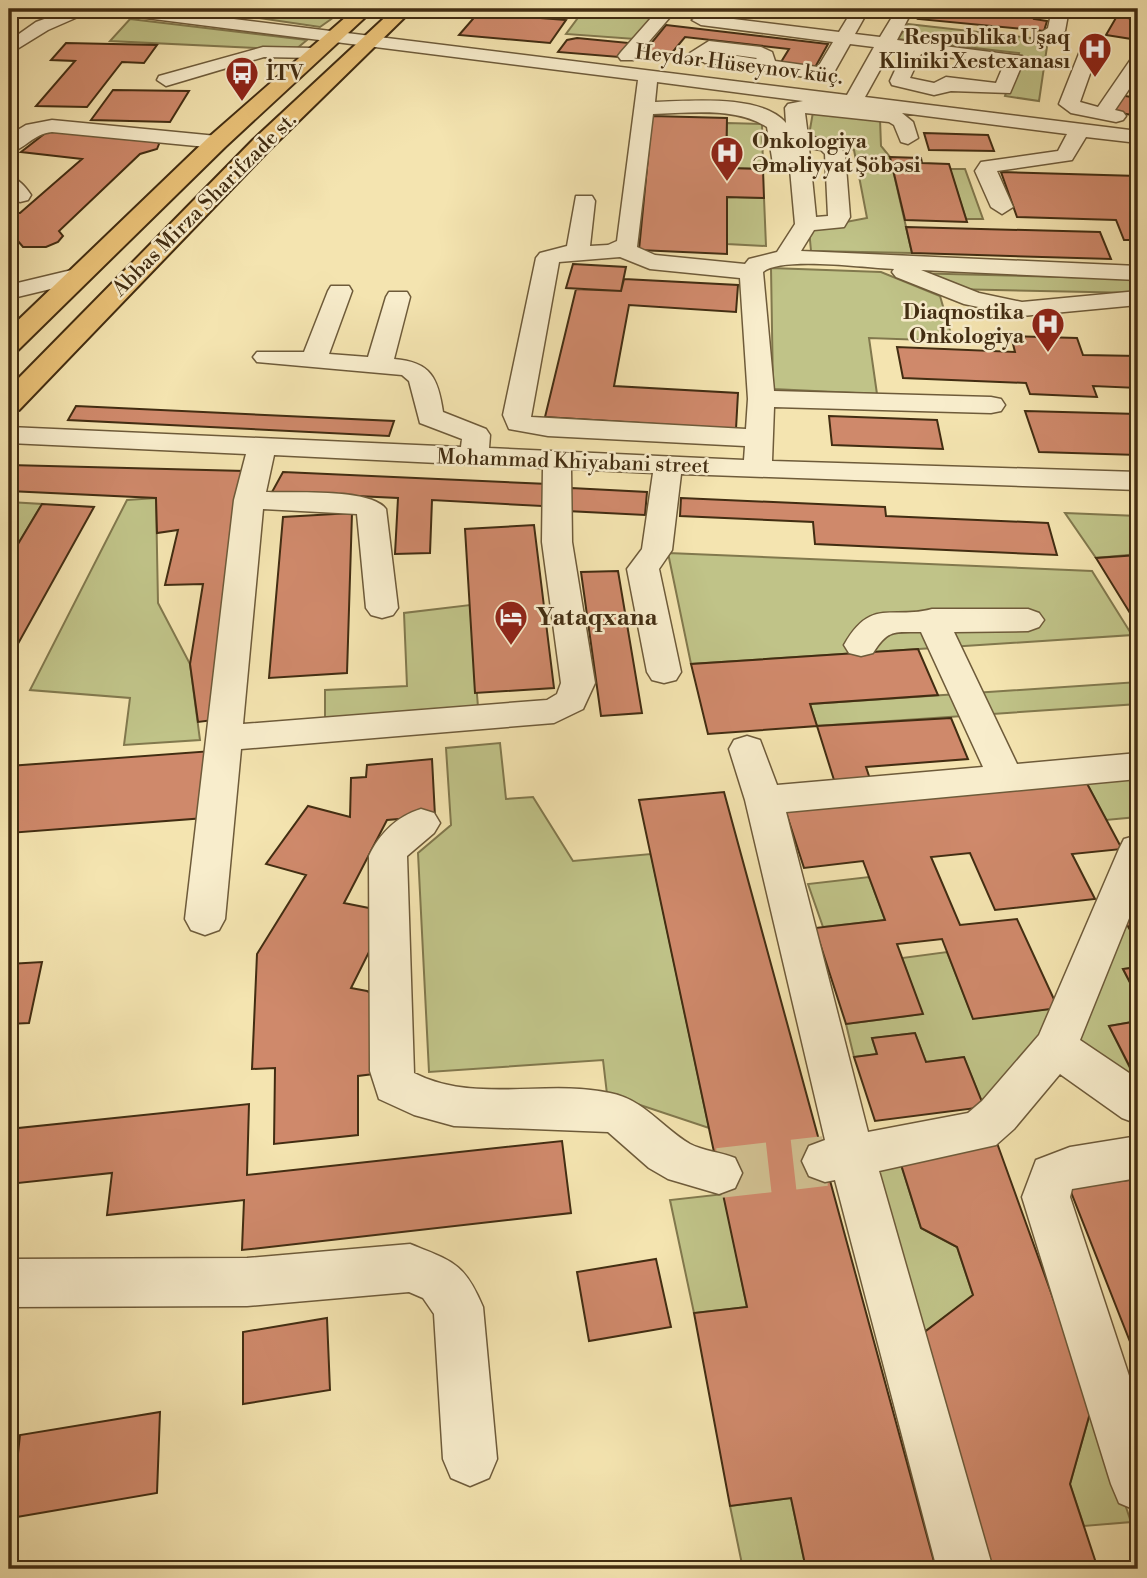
<svg xmlns="http://www.w3.org/2000/svg" width="1147" height="1578" viewBox="0 0 1147 1578" font-family="'Libre Bodoni',serif">
	<rect width="100%" height="100%" fill="#f4e4b0"/>
	<filter id="stains"><feTurbulence type="fractalNoise" baseFrequency=".00286" numOctaves="4"/><feColorMatrix values="0 0 0 0 .2 0 0 0 0 .09 0 0 0 0 .02 0 0 0 .5 -.17"/></filter>
	<radialGradient id="worn" r=".72"><stop offset=".6" stop-color="#630" stop-opacity="0"/><stop offset="1" stop-color="#630" stop-opacity=".3"/></radialGradient>
	<path fill="#c0c388" stroke="#81784d" stroke-width="2" d="M247,9H282L337,15L320,27L239,15Z
		M534,9H657L635,39L566,34L580,15Z
		M130,19L307,40L295,50L110,41Z
		M908,24L1048,40L1039,101L1005,96L1019,53L898,39Z
		M813,112L880,119L881,146L890,157L912,253L811,251L809,229L867,218L854,150L809,135Z
		M727,123L762,124L763,169L726,168Z
		M950,169H965L983,219H966Z
		M727,197L764,198L766,246L727,244Z
		M771,268L881,272L940,296L953,341L869,338L877,394L773,389Z
		M908,273L1138,279V293L950,289Z
		M156,498L158,603L190,664L200,740L124,745L130,698L30,690L127,500Z
		M9,502L42,504L9,559Z
		M1065,513L1138,516V554L1096,558Z
		M668,553L1092,571L1132,635L691,664Z
		M470,605L478,707L325,719V690L407,686L404,613Z
		M1138,682V704L817,726L810,704Z
		M500,743L506,799L533,797L573,861L651,854L709,1128L607,1094L603,1060L429,1072L418,853L451,825L446,748Z
		M1138,773L1137,817L1106,820L1084,778Z
		M1138,874V912L1122,914L1138,944V967L1123,969L1138,998V1021L1109,1026L1135,1078L1073,1044Z
		M869,877L885,920L823,927L808,884Z
		M947,952L973,1018L1058,1008L1031,1051L984,1107L964,1057L926,1062L915,1033L872,1038L877,1054L854,1057L846,1024L922,1014L902,958Z
		M898,1155L921,1228L957,1247L973,1295L922,1334L871,1157Z
		M724,1194L747,1307L694,1313L670,1200Z
		M1092,1406L1131,1522L1084,1526L1070,1484Z
		M791,1498L806,1569H743L730,1506Z"/>
	<path fill="#cf896b" stroke="#422d12" stroke-width="2" d="M171,9H247L239,15Z
		M923,9H959L1006,15L1008,9H1037L1034,19L1047,21L1044,31L918,19Z
		M478,13L490,14L566,20L550,43L459,35Z
		M1117,16L1138,20V40L1106,35Z
		M666,25L828,44L813,71L778,67L789,49L685,37L671,54L645,51Z
		M577,38L629,43L619,57L558,52L567,40Z
		M66,43L157,45L144,63L122,62L87,107L36,106L75,61L51,60Z
		M113,90L189,91L170,122L91,120Z
		M1119,95L1138,98V116L1109,111Z
		M652,116L727,118L726,168L763,169L764,198L727,197V254L639,250Z
		M48,131L156,140L159,144L157,149L140,154L59,231L63,236L58,242L46,247H23L18,241H9V212L20,213L82,159L21,152Z
		M924,133L988,135L994,151L929,150Z
		M890,157L921,158L922,163L949,164L967,222L905,220Z
		M1001,172L1138,176V240H1124L1116,220L1017,217Z
		M906,227L1100,232L1111,259L912,253Z
		M573,264L626,267L621,291L566,288Z
		M624,279L738,285L736,312L629,305L614,386L738,393L736,429L545,417L576,289L621,291Z
		M1011,336L1077,338L1083,355L1138,356V388L1093,386L1097,397L1030,394L1026,383L903,378L897,347L1015,352Z
		M76,406L394,421L389,436L68,420Z
		M1025,411L1138,414V455L1039,452Z
		M829,416L937,420L943,449L832,445Z
		M9,465L245,471L221,719L198,722L190,664L203,584L165,585L178,530L157,533L156,498L9,491Z
		M283,472L548,484L542,506L432,500L430,553L395,554L398,498L272,492Z
		M571,488L647,492L645,515L567,511Z
		M681,498L885,507L886,516L1048,523L1057,555L815,544L813,522L680,516Z
		M42,504L94,507L9,660V559Z
		M352,513L347,673L269,678L283,517Z
		M534,525L554,688L475,693L465,529Z
		M1138,555V626L1096,558Z
		M618,571L642,713L601,716L581,572Z
		M918,649L938,695L810,704L817,726L708,734L691,664Z
		M951,718L968,759L866,767L870,779L834,780L817,726Z
		M212,751L205,818L9,833V766Z
		M432,759L435,816L387,820L344,903L389,912L351,988L367,991L380,998L391,1072L358,1076V1135L274,1144L275,1068L252,1069L257,954L306,875L266,864L308,806L350,817L351,778L366,777L367,765Z
		M1084,778L1122,849L1072,854L1095,899L995,910L970,853L931,857L960,925L1017,919L1058,1008L973,1019L942,939L897,944L923,1014L846,1024L815,928L885,920L863,861L804,868L785,809Z
		M724,792L936,1569H806L791,1498L730,1506L694,1313L747,1307L639,800Z
		M1138,912V944L1121,914Z
		M42,962L29,1023L9,1024V964Z
		M1138,967V998L1123,969Z
		M1138,1021V1083L1109,1026Z
		M915,1033L926,1062L964,1057L984,1107L875,1121L854,1057L877,1054L872,1038Z
		M249,1104L247,1175L562,1141L571,1213L242,1250L244,1200L107,1215L112,1173L9,1184V1129Z
		M997,1143L1092,1406L1070,1484L1098,1569H988L922,1334L973,1295L957,1247L921,1228L898,1155Z
		M1138,1179V1362L1069,1187Z
		M656,1259L671,1327L589,1341L577,1272Z
		M327,1318L330,1390L243,1404V1332Z
		M160,1412L157,1493L11,1518L20,1435Z"/>
	<g fill="none" stroke-linecap="round" stroke-linejoin="round">
		<path stroke="#d0bf90" stroke-width="50" stroke-dasharray="50 25" stroke-linecap="butt" d="M719,1173L825,1161"/>
		<defs>
			<path id="minor" d="M72,9H96L48,30L9,54V41L36,22Z
				M106,9H153L847,95L874,47L850,44L832,76L820,79L705,63L690,53L709,41L761,47L772,52L775,61L818,67L833,42L701,25L692,20L701,15L839,32L853,9H869L855,34L880,37L897,9H913L897,40L1022,56L1024,60L1010,93L951,91L934,95L892,85L890,81L904,51L891,50L865,97L1138,131V143L1086,137L1072,160L997,171L1013,207L1002,214L991,207L975,171L981,162L1058,151L1067,134L902,113L913,122L918,138L908,144L901,142L894,125L889,122L805,113L808,136L835,141L845,154L850,217L844,227L814,230L801,251L1138,266V280L921,270L979,293L1022,302L1138,291V305L1022,316L964,304L896,277L892,272L894,269C867,268 781,256 763,272L774,391L991,397L1001,399L1005,405L1001,411L991,413L774,407L772,461L1138,472V490L681,474L672,550L659,569L681,672L676,680L664,683L652,680L647,672L627,569L642,549L653,473L571,469L572,542L595,683L583,709L554,723L241,749L225,919L219,930L205,935L191,930L185,919L234,500L246,454L9,443V427L461,447L462,439L420,423L409,381L402,375L257,362L253,357L257,352H304L328,291L331,286H349L352,291L329,354L368,357L386,297L389,292H407L410,297L394,359C431,362 438,378 443,412L486,429L490,435L489,448L744,460L745,446L548,436L509,429L503,415L536,258L540,253L567,246L576,196H592L595,201L590,246L608,245L617,241L638,80L114,14ZM712,52H713L757,58L756,59ZM921,54L1004,64L996,83L946,77L934,83L910,78ZM657,82L803,101L788,104L785,108L786,123C762,94 690,101 655,102ZM675,113C706,112 740,110 767,127L773,164L777,168L790,169L795,224L777,252L749,259L745,264L655,255L637,247L653,114ZM809,148L821,150L825,154L828,216L816,217ZM620,257L650,269L740,278L748,399L746,429L531,417L559,262ZM274,455L543,468L542,542L561,683L557,694L547,700L243,724L263,509L357,514L366,608L371,615L382,618L393,615L398,608L386,509C371,488 292,493 266,492Z
				M659,9H677L633,60H621L618,56L621,52Z
				M1052,9H1069L1065,31L1047,42H1035L1032,38L1048,28Z
				M1106,9H1126L1117,14Z
				M1089,46L1098,51L1080,102L1098,107L1131,59L1138,58V76L1115,110L1123,112L1126,116L1123,120L1116,122L1071,113L1059,104L1080,51Z
				M263,47L313,48L322,53L313,58L264,57L166,86L157,80L159,76Z
				M52,120L217,136L227,142L217,148L52,132C33,134 25,149 9,153L11,134L26,125Z
				M9,177C19,179 25,186 31,195L28,200L20,202L9,196Z
				M80,268L88,270L92,275L88,280L9,299V285Z
				M932,609H1028L1039,613L1044,620L1039,627L1028,631L954,632L1017,764L1138,753V779L786,812L868,1132L968,1113L982,1101L1039,1035L1119,849L1124,839L1138,835V896L1080,1040L1138,1079V1124L1122,1118L1060,1074L1014,1129L996,1145L879,1171L993,1569H937L835,1180L825,1182L809,1176L802,1161L809,1146L825,1140L745,800L729,749L734,740L747,736L760,740L777,785L983,767L921,632C894,632 888,629 873,653L861,656L849,653L844,645C871,597 891,620 932,609Z
				M421,809L434,813L440,823L434,833L407,856L414,1073C475,1104 545,1079 610,1093C645,1100 661,1127 690,1144C703,1151 721,1152 735,1158L742,1173L735,1188L719,1194L668,1179L649,1168L608,1132L454,1126L414,1115L379,1099L370,1071L369,856C380,833 396,817 421,809Z
				M1138,1136V1178L1072,1189L1070,1197L1138,1403V1511L1119,1503L1111,1484L1022,1197L1036,1160L1070,1147Z
				M410,1244C452,1261 464,1262 483,1307L497,1459L489,1478L470,1486L451,1478L443,1459L434,1314L423,1298L409,1292L247,1306L9,1307V1259L247,1258Z"/>
			<path id="major" d="M355,9H374L225,147L18,350L9,352V329L209,137Z
				M394,9H413L269,150L19,410L9,412V388L253,140Z"/>
		</defs>
		<use href="#minor" stroke="#6e5b3a" stroke-width="3"/>
		<use href="#major" stroke="#422d12" stroke-width="4"/>
		<use href="#minor" fill="#f8edcc" fill-rule="evenodd"/>
		<use href="#major" fill="#eac278" fill-rule="evenodd"/>
	</g>
	<defs>
		<symbol id="hospital-pin" viewBox="-11 -11 22 30"><path d="M0 17L-7.5 6A9.5 9.5 0 1 1 7.5 6Z" fill="#8f2418" stroke="#f8edcc"/><path d="M-5-5h3v3.5h4V-5h3V5h-3V1.5h-4V5h-3Z" fill="#fff"/></symbol>
		<symbol id="bus-pin" viewBox="-11 -11 22 30"><path d="M0 17L-7.5 6A9.5 9.5 0 1 1 7.5 6Z" fill="#8f2418" stroke="#f8edcc"/><path d="M-5-6H5V4H4V6H2V4H-2V6H-4V4H-5ZM-3.5-4V0h7V-4ZM-3.5 1.2v1.5H-2V1.2ZM2 1.2v1.5H3.5V1.2Z" fill="#fff"/></symbol>
		<symbol id="hotel-pin" viewBox="-11 -11 22 30"><path d="M0 17L-7.5 6A9.5 9.5 0 1 1 7.5 6Z" fill="#8f2418" stroke="#f8edcc"/><path d="M-6-4.5h1.5V1H6V5H4.5V3h-9V5H-6ZM-4 0a1.8 1.8 0 1 1 3.6 0ZM.5 0V-2.5h3Q6-2.5 6 0Z" fill="#fff"/></symbol>
	</defs>
	<g fill-rule="evenodd">
		<use href="#hospital-pin" x="1076" y="30" width="38" height="52"/>
		<use href="#bus-pin" x="223" y="54" width="38" height="52"/>
		<use href="#hospital-pin" x="708" y="134" width="38" height="52"/>
		<use href="#hospital-pin" x="1029" y="305" width="38" height="52"/>
		<use href="#hotel-pin" x="492" y="598" width="38" height="52"/>
	</g>
	<g text-anchor="middle" stroke-width="5" stroke-linejoin="round" paint-order="stroke">
		<g font-size="21" font-weight="bold" fill="#422d12" stroke="#f8edcc" text-anchor="end">
			<text x="1070" y="44">Respublika Uşaq<tspan x="1070" dy="24">Kliniki Xestexanası</tspan></text>
			<text x="266" y="80" text-anchor="start">İTV</text>
			<text x="752" y="148" text-anchor="start">Onkologiya<tspan x="752" dy="24">Əməliyyat Şöbəsi</tspan></text>
			<text x="1024" y="319">Diaqnostika<tspan x="1024" dy="24">Onkologiya</tspan></text>
		</g>
		<g font-size="21" fill="#422d12" stroke="#f8edcc">
			<text transform="translate(739 64) rotate(7)" y="7">Heydər Hüseynov küç.</text>
			<text transform="translate(204 204) rotate(-45)" y="7">Abbas Mirza Sharifzade st.</text>
			<text transform="translate(573 461) rotate(2)" y="7">Mohammad Khiyabani street</text>
		</g>
		<g font-size="24" font-weight="bold" fill="#422d12" stroke="#f8edcc" text-anchor="start">
			<text x="536" y="625">Yataqxana</text>
		</g>
	</g>
	<rect width="1147" height="1578" fill="none" stroke="#f4e4b0" stroke-width="35"/>
	<rect x="10" y="10" width="1126" height="1557" fill="none" stroke="#422d12" stroke-width="3.5"/>
	<rect x="18" y="18" width="1112" height="1543" fill="none" stroke="#422d12" stroke-width="2"/>
	<rect width="100%" height="100%" filter="url(#stains)"/>
	<rect width="100%" height="100%" fill="url(#worn)"/>
</svg>
